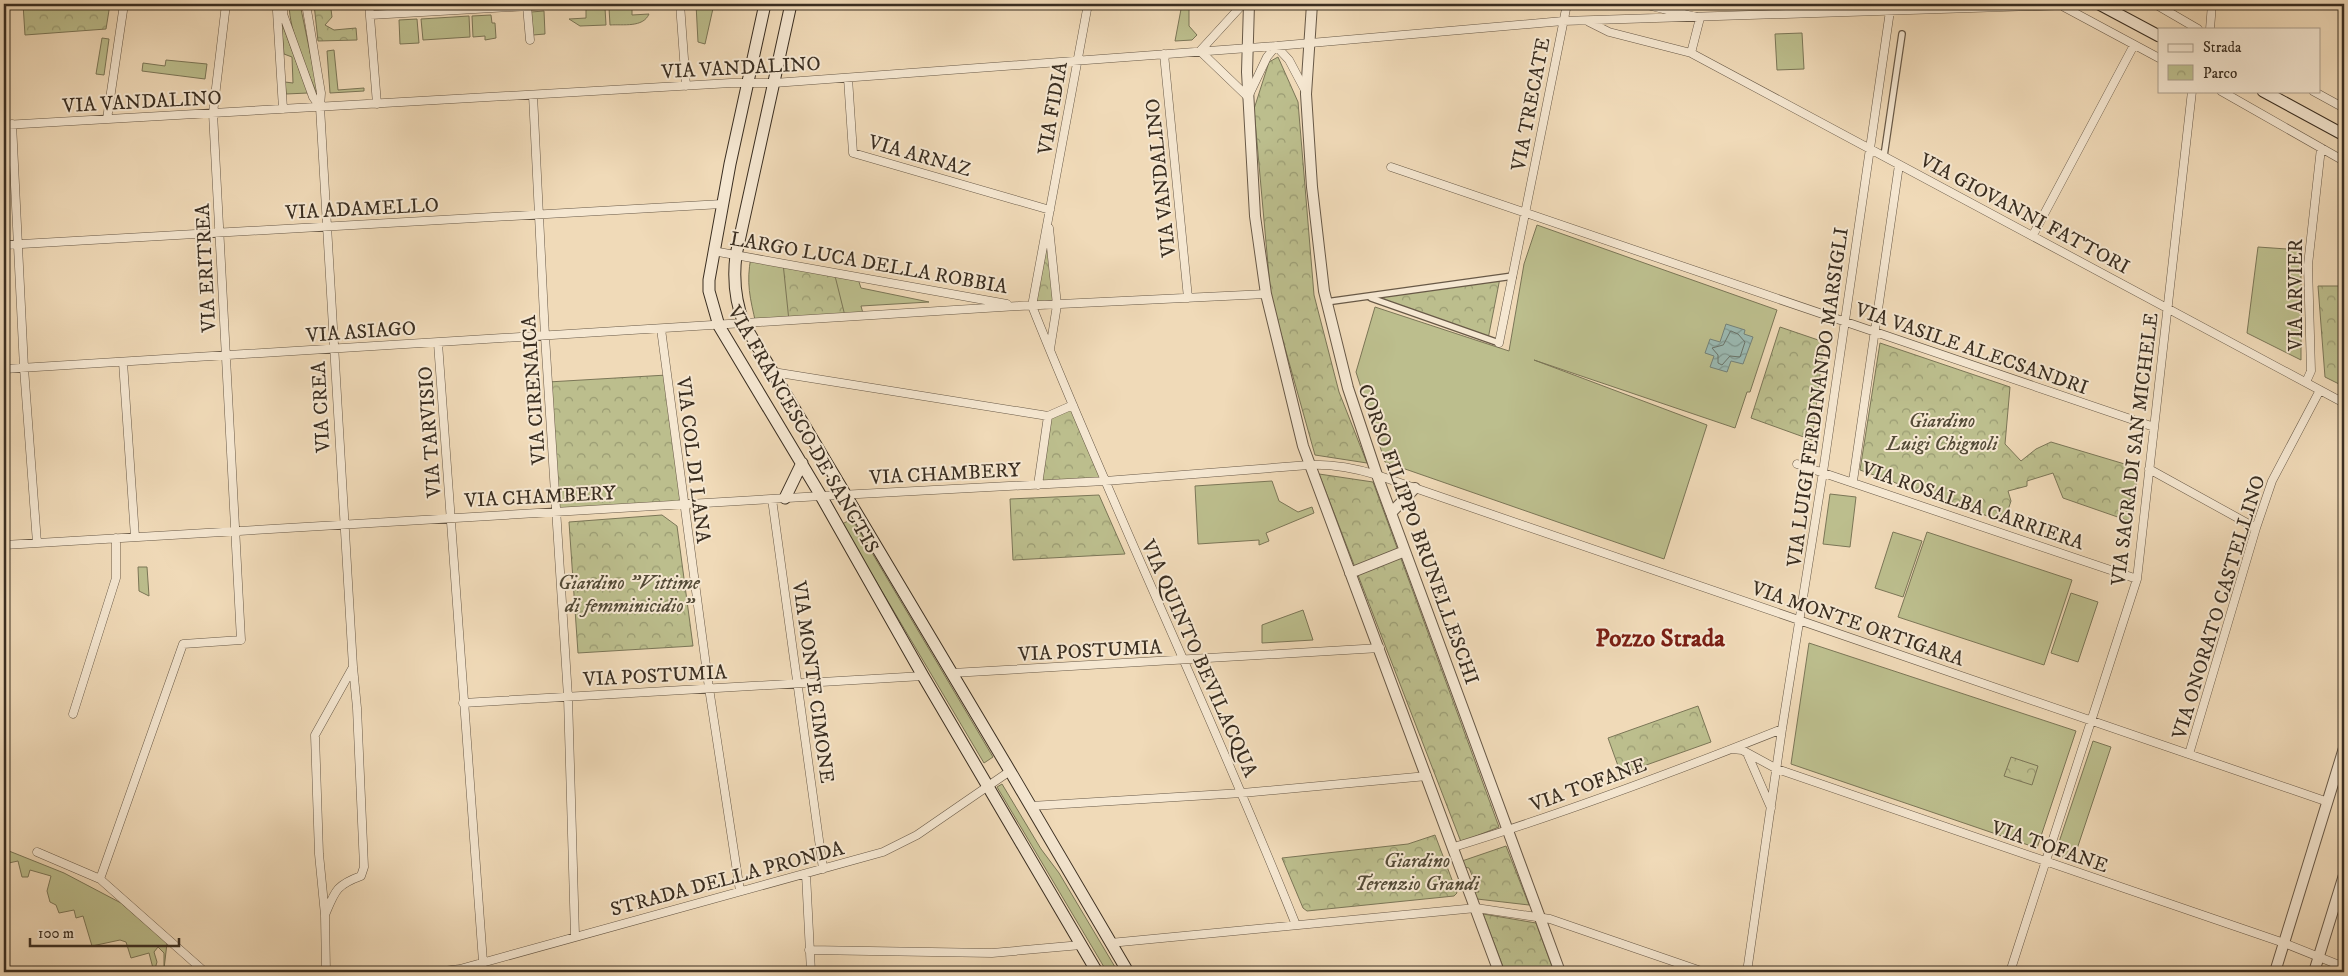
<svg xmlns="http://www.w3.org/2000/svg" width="2348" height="976" viewBox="0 0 2348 976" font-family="'IM FELL DW Pica',serif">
	<defs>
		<pattern id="park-crowns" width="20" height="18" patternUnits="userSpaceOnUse" patternTransform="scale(1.25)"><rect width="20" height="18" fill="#bcbe8d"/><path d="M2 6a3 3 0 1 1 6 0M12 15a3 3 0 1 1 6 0" fill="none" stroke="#9a9b73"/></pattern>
		<pattern id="water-waves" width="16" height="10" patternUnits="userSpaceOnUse" patternTransform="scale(1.25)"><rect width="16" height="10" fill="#9bbab3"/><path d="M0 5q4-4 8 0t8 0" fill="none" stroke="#7f9891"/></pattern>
	</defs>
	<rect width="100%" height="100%" fill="#f0dab8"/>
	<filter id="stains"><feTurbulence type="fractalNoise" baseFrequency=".004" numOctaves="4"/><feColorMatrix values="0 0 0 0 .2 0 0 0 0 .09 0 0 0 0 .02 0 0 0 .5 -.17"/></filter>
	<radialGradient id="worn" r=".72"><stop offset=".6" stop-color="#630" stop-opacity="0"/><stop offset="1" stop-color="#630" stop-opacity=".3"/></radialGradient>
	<path fill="#bcbe8d" stroke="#7b7657" d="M289,4H300L318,91L316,92C305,64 290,34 289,4Z
		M696,4H714L705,44L698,42Z
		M1182,4H1189V26L1197,35L1192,40L1175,41Z
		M632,7V15L649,14C643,28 623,24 610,25L609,8Z
		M605,8L606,25L580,26L569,19L586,18V9Z
		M544,11L545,34L533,35L531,12Z
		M491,15L492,23H495L496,38L485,40V36L473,37L472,16Z
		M469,16L470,37L423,40L421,19Z
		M417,19L419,43L400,44L399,20Z
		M281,21L308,93L286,94L285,82L293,83L292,57L284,54Z
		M1802,33L1804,69L1777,70L1775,34Z
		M102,38L109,39L104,75L96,74Z
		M334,50L338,90L364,88V91L330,93L327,51Z
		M166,60L207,64L205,79L142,71L143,63L165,66Z
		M1537,225L1777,310L1750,392H1747L1735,428L1534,360L1707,425L1664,559L1385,462L1356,372L1375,307L1509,351L1524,264Z
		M2258,247L2301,250V360L2247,333Z
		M751,257L857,276L861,288L929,302L861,306L864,317L756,324C750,298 746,283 751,257Z
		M1272,481L1279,501L1298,512L1312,507L1314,513L1266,533L1269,541L1259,545V540L1198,544L1195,486Z
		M1830,494L1856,497L1850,547L1823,544Z
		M852,519L993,757L984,763L842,524Z
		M1893,532L1922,541L1903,597L1875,588Z
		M1927,532L2072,580L2044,665L1898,617Z
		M138,567H147L149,596L139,591Z
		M2071,593L2098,602L2078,662L2051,653Z
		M1303,610L1313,640L1262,643V625Z
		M1809,643L2076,731L2037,848L1791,764Z
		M2093,741L2111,747L2073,861L2055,854Z
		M1002,784L1041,849L1059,873L1118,972H1107L997,787Z
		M4,849L64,873L121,903L167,943L164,969V953L158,947L154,952L157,962L154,972L149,953L131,958L126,942L120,940L92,946L83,916L76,918L74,910L59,913L56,905L50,902L47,891L51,876L30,870L28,877H22L18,861L4,864Z"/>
	<path fill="url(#park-crowns)" stroke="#7b7657" d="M23,4H110L106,29L25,35Z
		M314,4H339L340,7L331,9L332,17L325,25L334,30L356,28L357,40L318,41Z
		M1278,57L1298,102L1314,295L1339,392L1367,463L1315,455L1271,298L1254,109L1269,62Z
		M1042,251H1052L1057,305L1032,306Z
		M783,263L834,272L845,316L789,321Z
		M1500,278L1488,339L1369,299Z
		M2318,286H2341L2344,287V375L2339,384L2325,377Z
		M1780,327L1824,342L1812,440L1751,418Z
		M1880,343L2010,387L2005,444L2021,461L2036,449L2051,442L2138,468L2132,522L2063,498L2053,473L2027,481V486L2008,491L2011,501L2004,522L1860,470Z
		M667,375L684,504L557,512L548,382Z
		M1073,405L1105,481L1038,485L1048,416Z
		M1319,474L1373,482L1499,827L1461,842Z
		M1099,495L1125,554L1013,560L1010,499Z
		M662,515L677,526L693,646L578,653L569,522Z
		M1698,706L1711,742L1621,774L1608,738Z
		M2011,757L2038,766L2032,785L2004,776Z
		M1435,835L1457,893L1454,896L1307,911L1303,908L1282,858L1408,844Z
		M1506,846L1529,905L1477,899L1473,892H1479L1469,868L1464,867L1462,861Z
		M1483,914L1536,923L1554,972H1505Z"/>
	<path fill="url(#water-waves)" stroke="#748279" d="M1726,324L1745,330L1744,334L1753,337L1743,364L1731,361L1727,372L1710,367L1714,356L1705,353L1710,339L1720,342Z"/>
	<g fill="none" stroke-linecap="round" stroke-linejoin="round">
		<path stroke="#6a746a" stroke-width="1" d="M1731,331L1738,334L1745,342L1740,357L1730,356L1722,365L1718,363V355L1712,348L1723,345Z"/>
		<defs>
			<path id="pedestrian" d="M1884,156L1902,34
				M1371,298L1499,343
				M1326,302L1513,276"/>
			<path id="minor" d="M283,4V14L313,97L320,107
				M306,4L321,93L320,107L353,667
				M369,4L377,104
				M680,4L686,86
				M2155,4L2198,29
				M527,6L530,40
				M2064,7L2159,58
				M370,15L565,4
				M1589,22L1609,32L1691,53L1700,18L1643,4
				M2210,29L2212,4
				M1276,46L1289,60L1306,92
				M1200,51L1248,97L1267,57L1276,46
				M1200,51L1243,4
				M1691,53L2344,403
				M1164,54L1188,298
				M848,78L853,153L1050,210
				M2221,91L2344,161
				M2313,91L2344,108
				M533,95L545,336L568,697L575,936
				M283,109L277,11L283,4
				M107,119L124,4
				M12,124L24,368L37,543
				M4,125L731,83H774L1276,46L1563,21L2099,4
				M1391,167L2154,427
				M1049,228L1057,305L1050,349
				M2033,235L2134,45
				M4,245L722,204
				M713,251L1007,304
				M1032,306C1115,514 1213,717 1296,925
				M1032,306L1088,4
				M661,329L709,688L740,891
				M438,343L483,962
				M1499,343L1567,4
				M123,362L135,537
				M4,369L1019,306L1266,294
				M773,372L1048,416L1073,405
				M2306,382L2311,371L2308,265L2321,148
				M1797,464L2137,579
				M2149,469L2256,528
				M1853,481L1899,165
				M1038,485L1048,416
				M772,499L823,869
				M4,545L821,496L1105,481L1309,465C1333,464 1354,468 1377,475L2328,802
				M353,667L357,708L364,867L361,876C336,885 335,891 325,915L319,854L315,735Z
				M952,673L1380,648
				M463,703L923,676
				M73,714L116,578V538
				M1732,749L1742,750L1777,769L2284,943L2344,967
				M1747,753L1771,808
				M2189,754L2256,528L2272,481L2320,390
				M1031,806L1242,793L1427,776
				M1454,847C1565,813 1674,772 1782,729
				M37,852L100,879L205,972
				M806,874L811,972
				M100,879L183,644L241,640L213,113L226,4
				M325,915L326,972
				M1110,943L1476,908L1550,919L1704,972
				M809,950L992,953L1081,945
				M435,972L460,969L883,852L917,835L1010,771
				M1747,972L1782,729L1823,472L1891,4
				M2010,972L2137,579L2192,91"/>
			<path id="tertiary" d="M1249,4L1247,72L1255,216L1266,294L1303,446L1499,972
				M1312,4L1306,94L1312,187L1324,291L1348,388L1377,475L1560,972
				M1391,513L1415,488
				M1350,573L1405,551
				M2275,972L2344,748
				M2314,972L2344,875"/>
			<path id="secondary" d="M765,4L730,164L709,280V291L719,326L821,496L923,676L1097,972
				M791,4L736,255C733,279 735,301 744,324L1010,771L1128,972
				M2099,4L2159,36
				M2263,91L2344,135
				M785,498L802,463"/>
		</defs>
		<use href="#pedestrian" stroke="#685947" stroke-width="8"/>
		<use href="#minor" stroke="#685947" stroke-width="9"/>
		<use href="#tertiary" stroke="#685947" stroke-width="12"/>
		<use href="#secondary" stroke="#3a2e21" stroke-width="13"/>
		<use href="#pedestrian" stroke="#f5e7d1" stroke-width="5.5"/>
		<use href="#minor" stroke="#f5e7d1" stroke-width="8"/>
		<use href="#tertiary" stroke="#f5e7d1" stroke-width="10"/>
		<use href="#secondary" stroke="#f5e7d1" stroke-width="11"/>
	</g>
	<g text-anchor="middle" stroke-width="4" stroke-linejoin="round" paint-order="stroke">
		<g font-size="20" fill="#3a2e21" stroke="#f5e7d1">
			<text transform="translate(741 67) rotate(-3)" y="7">VIA VANDALINO</text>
			<text transform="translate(142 101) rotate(-3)" y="7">VIA VANDALINO</text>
			<text transform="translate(1530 104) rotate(-79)" y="7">VIA TRECATE</text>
			<text transform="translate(1052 108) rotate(-80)" y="7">VIA FIDIA</text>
			<text transform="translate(920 155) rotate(16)" y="7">VIA ARNAZ</text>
			<text transform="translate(1160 178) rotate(-96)" y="7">VIA VANDALINO</text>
			<text transform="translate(362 208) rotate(-3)" y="7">VIA ADAMELLO</text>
			<text transform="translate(2025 213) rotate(28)" y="7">VIA GIOVANNI FATTORI</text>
			<text transform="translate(869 262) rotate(10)" y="7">LARGO LUCA DELLA ROBBIA</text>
			<text transform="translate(205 268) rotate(-93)" y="7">VIA ERITREA</text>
			<text transform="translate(2295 295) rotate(-90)" y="7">VIA ARVIER</text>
			<text transform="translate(361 331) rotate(-4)" y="7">VIA ASIAGO</text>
			<text transform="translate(1972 348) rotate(19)" y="7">VIA VASILE ALECSANDRI</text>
			<text transform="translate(533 390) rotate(-94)" y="7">VIA CIRENAICA</text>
			<text transform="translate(1817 397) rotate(-82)" y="7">VIA LUIGI FERDINANDO MARSIGLI</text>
			<text transform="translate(320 407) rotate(-93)" y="7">VIA CREA</text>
			<text transform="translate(804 429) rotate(60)" y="7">VIA FRANCESCO DE SANCTIS</text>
			<text transform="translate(429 432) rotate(-94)" y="7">VIA TARVISIO</text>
			<text transform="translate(2134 449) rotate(-83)" y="7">VIA SACRA DI SAN MICHELE</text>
			<text transform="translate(694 460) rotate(83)" y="7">VIA COL DI LANA</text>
			<text transform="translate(945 473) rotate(-3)" y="7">VIA CHAMBERY</text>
			<text transform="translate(540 496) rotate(-3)" y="7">VIA CHAMBERY</text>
			<text transform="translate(1973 505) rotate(19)" y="7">VIA ROSALBA CARRIERA</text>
			<text transform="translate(1419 534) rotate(70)" y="7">CORSO FILIPPO BRUNELLESCHI</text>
			<text transform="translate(2218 607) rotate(-73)" y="7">VIA ONORATO CASTELLINO</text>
			<text transform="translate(1858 623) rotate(19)" y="7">VIA MONTE ORTIGARA</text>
			<text transform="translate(1090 650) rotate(-3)" y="7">VIA POSTUMIA</text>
			<text transform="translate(1200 658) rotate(66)" y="7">VIA QUINTO BEVILACQUA</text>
			<text transform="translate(655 675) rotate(-3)" y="7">VIA POSTUMIA</text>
			<text transform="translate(814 682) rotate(82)" y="7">VIA MONTE CIMONE</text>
			<text transform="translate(1588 784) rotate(-20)" y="7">VIA TOFANE</text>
			<text transform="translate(2050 846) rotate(19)" y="7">VIA TOFANE</text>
			<text transform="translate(727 878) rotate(-15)" y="7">STRADA DELLA PRONDA</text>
		</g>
		<g font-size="20" font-style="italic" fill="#544b37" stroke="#f5e7d1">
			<text x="1942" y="427">Giardino<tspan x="1942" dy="23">Luigi Chignoli</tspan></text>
			<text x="629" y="589">Giardino "Vittime<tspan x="629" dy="23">di femminicidio"</tspan></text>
			<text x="1417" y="867">Giardino<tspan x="1417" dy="23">Terenzio Grandi</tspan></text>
		</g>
		<g font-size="25" font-weight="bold" fill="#7a1f14" stroke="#f5e7d1">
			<text x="1660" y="646">Pozzo Strada</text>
		</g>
	</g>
	<rect width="2348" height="976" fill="none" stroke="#f0dab8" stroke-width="20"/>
	<rect x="5" y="5" width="2338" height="966" fill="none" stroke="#3a2e21" stroke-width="2.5"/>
	<rect x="10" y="10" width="2328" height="956" fill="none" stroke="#3a2e21"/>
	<rect x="2158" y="28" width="162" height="65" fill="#f5e7d1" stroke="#aa9d8b"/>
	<rect x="2168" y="44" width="25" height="8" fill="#f5e7d1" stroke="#aa9d8b"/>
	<text x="2203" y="52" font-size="15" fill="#3a2e21">Strada</text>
	<rect x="2168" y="65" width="25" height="15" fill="url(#park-crowns)" stroke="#aa9d8b"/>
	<text x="2203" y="78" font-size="15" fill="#3a2e21">Parco</text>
	<path d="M30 938v8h149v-8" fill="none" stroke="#3a2e21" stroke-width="2.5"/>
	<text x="38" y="938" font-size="15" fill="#3a2e21" stroke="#f5e7d1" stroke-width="4" paint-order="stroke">100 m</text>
	<rect width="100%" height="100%" filter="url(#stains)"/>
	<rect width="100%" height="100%" fill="url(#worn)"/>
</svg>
